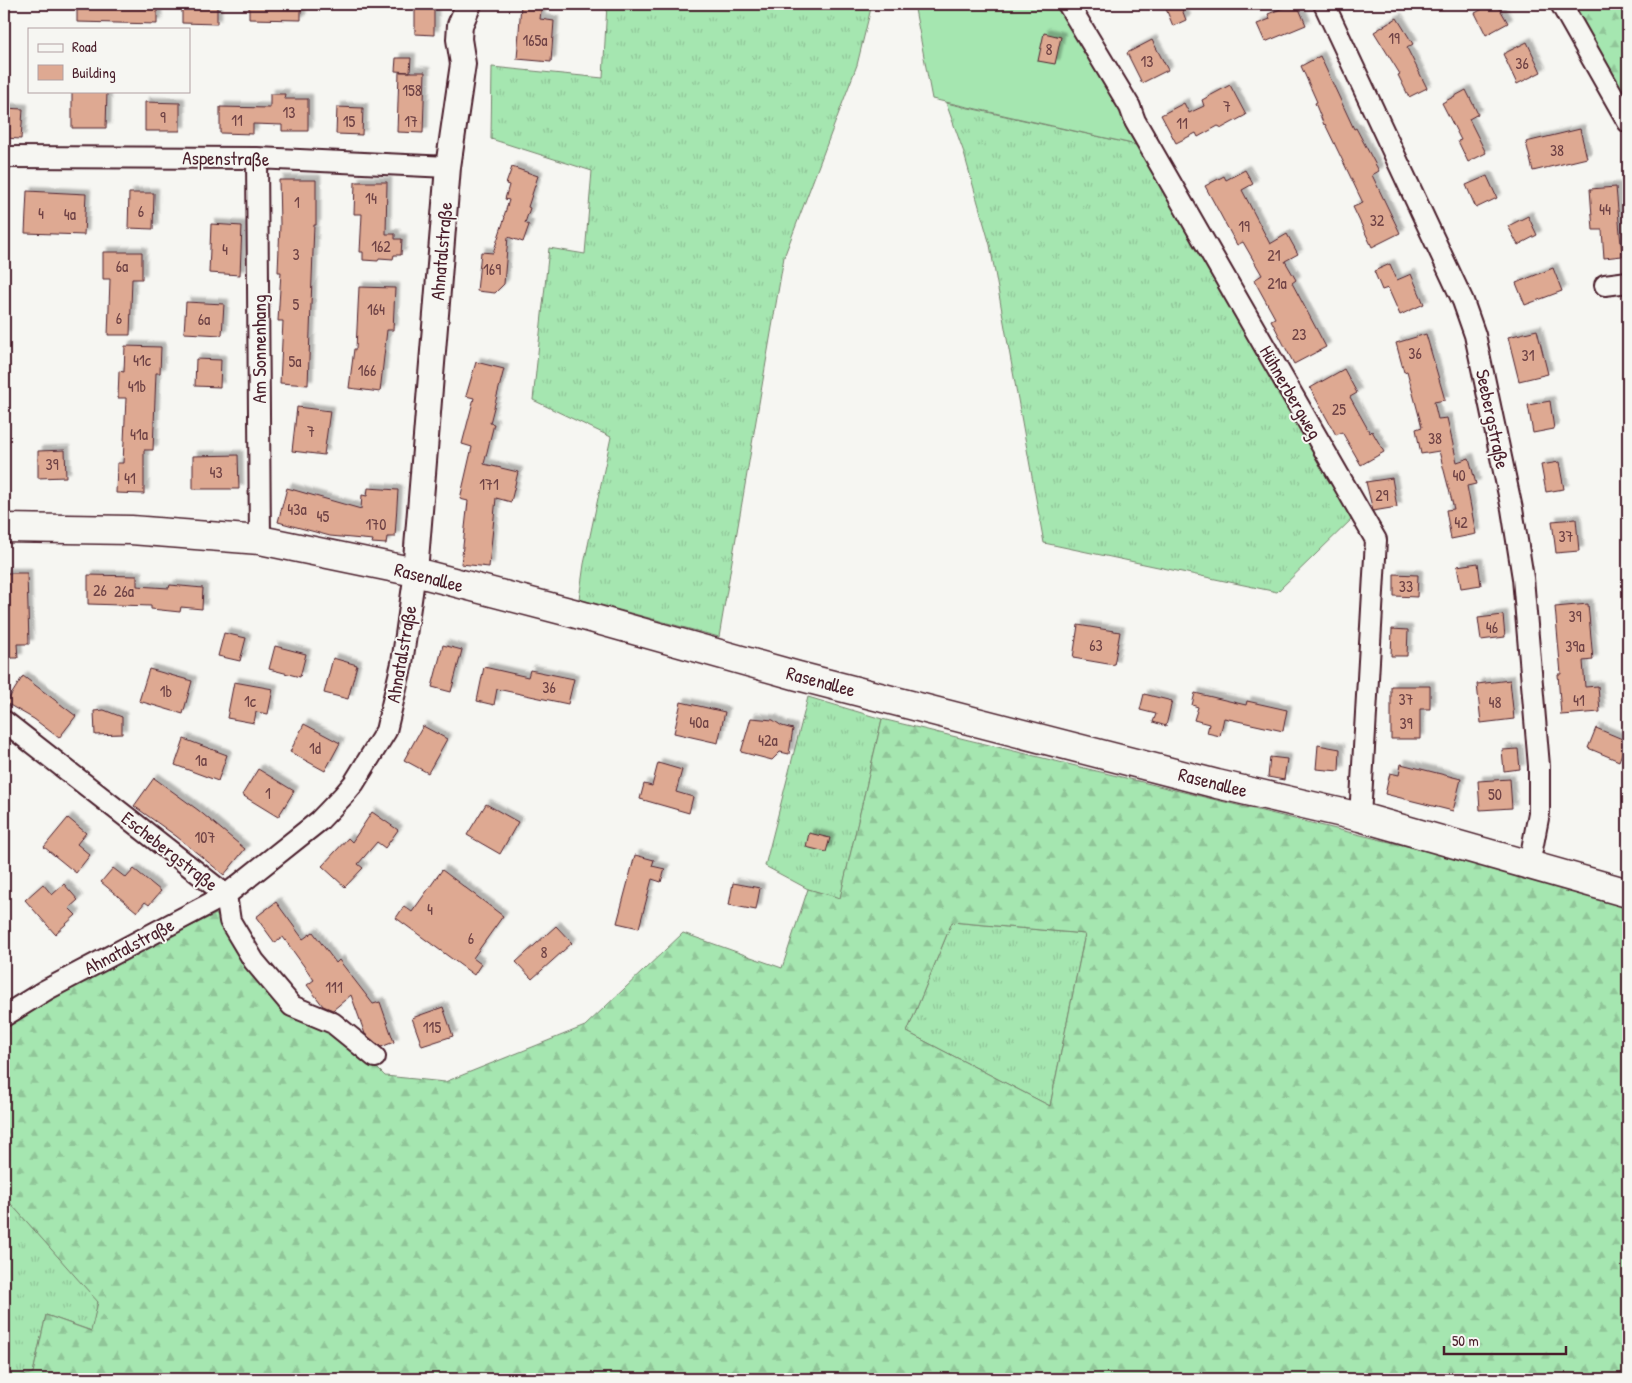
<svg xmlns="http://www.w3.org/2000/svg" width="1632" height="1383" viewBox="0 0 1632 1383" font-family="'Patrick Hand',sans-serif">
	<defs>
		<pattern id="grass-tufts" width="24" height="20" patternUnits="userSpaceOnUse" patternTransform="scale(1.25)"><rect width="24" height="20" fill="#a5e6b0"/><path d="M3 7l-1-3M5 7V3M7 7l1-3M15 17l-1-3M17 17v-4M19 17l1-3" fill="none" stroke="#90c598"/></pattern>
		<pattern id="forest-firs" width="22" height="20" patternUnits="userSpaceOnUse" patternTransform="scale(1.25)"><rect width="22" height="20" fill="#a5e6b0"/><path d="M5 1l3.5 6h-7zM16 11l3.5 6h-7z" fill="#90c598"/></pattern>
		<filter id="shadow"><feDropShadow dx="4.5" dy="-4.5" stdDeviation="1" flood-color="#0004"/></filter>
	</defs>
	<rect width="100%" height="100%" fill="#f6f6f2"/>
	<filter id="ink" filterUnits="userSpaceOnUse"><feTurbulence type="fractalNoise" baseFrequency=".02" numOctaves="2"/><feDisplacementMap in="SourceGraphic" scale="10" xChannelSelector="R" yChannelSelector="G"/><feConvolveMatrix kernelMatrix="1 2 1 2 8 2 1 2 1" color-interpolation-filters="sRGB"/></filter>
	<g filter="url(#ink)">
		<path fill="url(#grass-tufts)" stroke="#78826e" d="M607,4H872L857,65L784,257L719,637L579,599L584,564L611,437L533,400L549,248L585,254L592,171L491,139L492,67L603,78Z
			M946,103L1137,145L1299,415L1355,516L1277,592L1044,543L990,245L963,150Z
			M808,697L882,719L840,899L808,889L765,866Z
			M952,922L1085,934L1050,1106L907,1032Z
			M4,1196L98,1301L92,1331L46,1315L33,1373L11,1379H4Z"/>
		<path fill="url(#forest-firs)" stroke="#78826e" fill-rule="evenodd" d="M1570,4H1628V113Z
			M882,719L1464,860L1628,906V1379H11L33,1373L46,1315L91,1331L98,1302L4,1196V1018L216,914L236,947L325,1028L357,1048L385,1076L445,1082L585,1026L683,933L782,968L808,889L840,898ZM952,922L1085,934L1050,1106L907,1032Z"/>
		<path fill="#a5e6b0" stroke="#78826e" d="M914,4H1064L1125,108L1137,145L932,99Z"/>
		<path fill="#dea992" stroke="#4a1f2b" filter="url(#shadow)" d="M77,4L157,6V24L77,22Z
			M182,4H217V24L182,23Z
			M249,4H301V20L249,19Z
			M521,4H542L540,19L554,21L551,62L517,59Z
			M1164,4H1180L1186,20L1173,26Z
			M1293,4H1297L1306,25L1265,42L1257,24L1270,19L1268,14Z
			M1492,4H1497L1508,23L1486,35L1475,13Z
			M415,5H434V35L415,34Z
			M1397,18L1413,44L1407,48L1427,88L1409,97L1398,75L1400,74L1374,32Z
			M1044,33L1061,37L1055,64L1038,61Z
			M1152,40L1168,70L1142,83L1127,53Z
			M1527,42L1541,72L1517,84L1503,54Z
			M1320,56L1354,129L1356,128L1379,171L1372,175L1400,233L1372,247L1353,207L1363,203L1325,124L1324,125L1315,103L1317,102L1301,66Z
			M396,58H411L410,72L395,71Z
			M399,72H425L423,133L397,132Z
			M1230,85L1246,115L1222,128L1218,126L1198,137L1196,133L1176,143L1161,115L1184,103L1189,113L1204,106L1202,100Z
			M1466,90L1478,114L1469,119L1486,153L1468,162L1458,141L1461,140L1442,103Z
			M72,91H107L106,128H72Z
			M270,94H285L284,99H308V131H282V125L253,124V134L220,133V107L270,108Z
			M145,102L180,103V131H145Z
			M337,107L363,108L362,135L336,134Z
			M4,108L23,109L21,139L4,138Z
			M1580,129L1587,158L1533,171L1526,142Z
			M512,167L538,176L528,207L530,208L525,223L529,225L523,242L508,237L504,284L495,293L477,291L481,252L493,253L505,217L504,216L509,200L505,199L509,185L506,184Z
			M1245,170L1253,184L1242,190L1270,244L1287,234L1298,254L1285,261L1296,280L1292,283L1326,347L1294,364L1271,320L1275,318L1254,280L1262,275L1243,242L1237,245L1205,186L1224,176L1226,180Z
			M1487,176L1497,198L1476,208L1466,185Z
			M279,180H316V225H314L308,385L280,383L283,321H278L281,272H278L280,224Z
			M355,182H387L386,234H395V239H402L401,255H394L393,259L379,258L378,261L363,260V252H360L362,214H354Z
			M1616,187L1622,256L1604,258L1602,230H1593L1590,189Z
			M27,191L86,194L84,235L25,233Z
			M129,193H154L153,229L128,228Z
			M1528,216L1537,235L1518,245L1508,226Z
			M211,224L242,226L240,275L209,273Z
			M103,252H142V279H132L130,335H108L110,279H103Z
			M1390,264L1397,280L1411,274L1424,304L1400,315L1388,288L1382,290L1374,271Z
			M1553,268L1562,291L1525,305L1516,283Z
			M359,287L395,288L393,330H387L380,392L349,388L354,349H356Z
			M186,302L224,304L222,335L184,333Z
			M1537,330L1548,374L1519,381L1508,337Z
			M1426,334L1445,400L1434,402L1438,419L1447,418L1457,462L1469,458L1476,484L1467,486L1476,534L1451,539L1446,510L1454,509L1439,451L1421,454L1416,429L1422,427L1407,371L1404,372L1396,343Z
			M125,346L161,347L160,373H156L153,450H144V494L116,493L117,463H123L126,398H118L119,371L124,372Z
			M196,359L221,360L220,387L195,386Z
			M476,362L504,369L490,423L494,424L484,464L518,472L511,502L496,498L489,567L461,564L468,501L460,499L472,447L462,444L474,398L466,396Z
			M1344,369L1357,393L1350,397L1370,433L1372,431L1384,452L1361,465L1342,432L1336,435L1310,388Z
			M1550,401L1554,429L1533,433L1528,405Z
			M297,407L330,411L324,455L292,451Z
			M65,450L66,477L38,478V451Z
			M238,455L239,489H193V456Z
			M1559,462L1564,489L1546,492L1541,465Z
			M1392,478L1397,507L1373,511L1366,482Z
			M287,488L361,509L362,495L367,496L368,488L398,490L395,537H387L386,544L372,543L373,540L330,536L278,522Z
			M1576,519L1579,551L1556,553L1552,521Z
			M1478,563L1481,585L1461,588L1457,566Z
			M4,573H27L29,644H17L18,658H4Z
			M1394,574L1418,575L1417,597L1394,596Z
			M88,575L137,576V586L169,588L170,585L203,588L202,609L181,607L180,612L151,609V606L88,604Z
			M1588,604L1593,660L1583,661L1585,687L1598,686L1600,712L1561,715L1558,674H1561L1555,607Z
			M1503,615L1505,637L1481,640L1478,618Z
			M1078,625L1120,632L1114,665L1073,658Z
			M1392,629L1408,630L1407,656H1391Z
			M224,633L246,638L240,661L218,656Z
			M443,645L462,650L451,692L432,687Z
			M275,646L306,654L300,677L269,669Z
			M333,658L357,665L348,699L324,693Z
			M484,667L528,677L530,670L574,679L568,704L497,689L494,705L477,701Z
			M149,669L192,681L183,714L139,701Z
			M23,676L76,716L59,738L34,719L6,703Z
			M1510,680L1514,719L1481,723L1477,684Z
			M234,682L273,689L268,714L256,712L254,723L227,718Z
			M1391,686H1430V709H1420V739H1391Z
			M1195,693L1246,705L1247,701L1287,710L1283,731L1224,718L1220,736L1207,733L1209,724L1194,720L1198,707L1192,705Z
			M1144,694L1172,701L1166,726L1153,722L1156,714L1140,710Z
			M681,702L725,712L718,743L674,733Z
			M104,710L122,717V734L95,735L94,711Z
			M751,718L773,720L782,726L793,729L789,754L780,752L772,760L741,752Z
			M304,724L340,743L325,771L290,752Z
			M423,726L447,739L428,773L404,760Z
			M1596,728L1627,741L1619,761L1588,748Z
			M184,739L227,755L218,781L175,765Z
			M1318,745L1340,749L1339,771L1316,769Z
			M1518,749L1520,769L1504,771L1502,750Z
			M1270,757L1287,759L1284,780L1268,777Z
			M658,763L682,770L676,792L693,797L689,813L640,799L644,784L652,786Z
			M1401,764L1461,779L1453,811L1385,794L1390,773L1399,775Z
			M258,769L294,791L278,817L242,795Z
			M154,778L198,810L245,849L224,875L176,836L134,806Z
			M1510,779L1512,808L1480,810L1478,781Z
			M486,804L518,822L500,854L467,835Z
			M372,812L398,830L385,848L377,842L358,864L363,868L345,887L322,866L348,838L352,842Z
			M68,818L86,833L77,844L90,855L76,873L44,847Z
			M809,833L830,838L826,852L806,847Z
			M635,855L654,860L652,866L665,869L661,882L652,879L639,928L617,923Z
			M113,868L126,878L134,869L161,891L149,905L145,902L137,912L101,882Z
			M442,870L503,916L473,958L481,964L474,975L396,918L404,906L412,912Z
			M733,883L760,888L756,910L729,905Z
			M43,884L52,895L64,884L78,900L69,908L76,915L55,934L25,900Z
			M276,902L303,939L313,932L336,963L339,960L373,1004L380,1002L394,1042L381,1047L365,1034L351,995L333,1010L323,1006L307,985L314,980L283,937L275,943L256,917Z
			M556,926L572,943L532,979L516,962Z
			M443,1007L453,1036L422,1046L412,1018Z"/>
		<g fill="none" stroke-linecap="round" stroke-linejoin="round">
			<defs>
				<path id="minor" d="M1068,4L1130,107L1135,121L1376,540L1360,817
					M1324,4L1463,301L1475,335L1512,509L1523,578L1539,766V813L1529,865
					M1561,4L1628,122
					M4,157L257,158L448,167
					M257,158L260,540
					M1605,285L1628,282
					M4,721L226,895L230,921L254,961L292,1006L333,1023L375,1057
					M4,1016L46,990L226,895L319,821L343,796L354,783L386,731L402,663L415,572"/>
				<path id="tertiary" d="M415,572L448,167L463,64L459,39L460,25L469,4"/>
				<path id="secondary" d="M4,528L131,530L260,540L415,572L573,613L798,676L1217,784L1360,817L1628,893"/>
			</defs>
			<use href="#minor" stroke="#4a1f2b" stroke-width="24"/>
			<use href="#tertiary" stroke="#4a1f2b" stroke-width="28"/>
			<use href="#secondary" stroke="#4a1f2b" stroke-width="31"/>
			<use href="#minor" stroke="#f6f6f2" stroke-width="20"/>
			<use href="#tertiary" stroke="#f6f6f2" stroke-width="24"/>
			<use href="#secondary" stroke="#f6f6f2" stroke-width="28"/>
		</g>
	</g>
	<g text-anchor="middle" stroke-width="4" stroke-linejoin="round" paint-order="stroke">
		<g font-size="16" fill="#6f4245">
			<text x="1394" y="44">19</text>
			<text x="535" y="46">165a</text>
			<text x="1049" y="55">8</text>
			<text x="1147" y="67">13</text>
			<text x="1522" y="69">36</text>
			<text x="412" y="96">158</text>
			<text x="1227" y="112">7</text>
			<text x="289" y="118">13</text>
			<text x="163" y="123">9</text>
			<text x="237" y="126">11</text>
			<text x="349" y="127">15</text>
			<text x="411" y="127">17</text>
			<text x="1182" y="129">11</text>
			<text x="1557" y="156">38</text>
			<text x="371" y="204">14</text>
			<text x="297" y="208">1</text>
			<text x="1605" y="215">44</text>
			<text x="141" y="217">6</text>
			<text x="41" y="219">4</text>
			<text x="70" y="220">4a</text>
			<text x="1377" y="226">32</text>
			<text x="1244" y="232">19</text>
			<text x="381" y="252">162</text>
			<text x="225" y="255">4</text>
			<text x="296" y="260">3</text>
			<text x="1274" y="261">21</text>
			<text x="122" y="272">6a</text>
			<text x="492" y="275">169</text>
			<text x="1277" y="289">21a</text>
			<text x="296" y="310">5</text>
			<text x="376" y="315">164</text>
			<text x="119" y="324">6</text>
			<text x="204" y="325">6a</text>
			<text x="1299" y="340">23</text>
			<text x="1415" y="359">36</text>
			<text x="1528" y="361">31</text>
			<text x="142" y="366">41c</text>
			<text x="295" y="367">5a</text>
			<text x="367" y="376">166</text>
			<text x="137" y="392">41b</text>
			<text x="1339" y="415">25</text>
			<text x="311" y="437">7</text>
			<text x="139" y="440">41a</text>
			<text x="1435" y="444">38</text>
			<text x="52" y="470">39</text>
			<text x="216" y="478">43</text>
			<text x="1459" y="481">40</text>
			<text x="130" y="484">41</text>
			<text x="489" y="490">171</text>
			<text x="1382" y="501">29</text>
			<text x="297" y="515">43a</text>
			<text x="323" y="522">45</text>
			<text x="1461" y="528">42</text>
			<text x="376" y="530">170</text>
			<text x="1566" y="542">37</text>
			<text x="1406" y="592">33</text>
			<text x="100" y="596">26</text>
			<text x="124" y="597">26a</text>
			<text x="1575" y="622">39</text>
			<text x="1492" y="633">46</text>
			<text x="1096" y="651">63</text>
			<text x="1575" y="652">39a</text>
			<text x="549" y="693">36</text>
			<text x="166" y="697">1b</text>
			<text x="1406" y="705">37</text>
			<text x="1579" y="706">41</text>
			<text x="250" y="707">1c</text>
			<text x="1495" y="708">48</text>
			<text x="699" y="728">40a</text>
			<text x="1406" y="729">39</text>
			<text x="768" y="746">42a</text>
			<text x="315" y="754">1d</text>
			<text x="201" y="766">1a</text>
			<text x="268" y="799">1</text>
			<text x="1495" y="800">50</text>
			<text x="205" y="843">107</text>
			<text x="430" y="915">4</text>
			<text x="471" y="944">6</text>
			<text x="544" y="958">8</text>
			<text x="334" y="993">111</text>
			<text x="432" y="1033">115</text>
		</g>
		<g font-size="19" fill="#4a1f2b" stroke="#f6f6f2">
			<text transform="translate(226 158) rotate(1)" y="7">Aspenstraße</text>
			<text transform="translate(441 251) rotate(-85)" y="7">Ahnatalstraße</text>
			<text transform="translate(259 349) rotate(-90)" y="7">Am Sonnenhang</text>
			<text transform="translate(1291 392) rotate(60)" y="7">Hühnerbergweg</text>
			<text transform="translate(1493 419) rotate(78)" y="7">Seebergstraße</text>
			<text transform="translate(429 577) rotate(14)" y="7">Rasenallee</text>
			<text transform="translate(401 654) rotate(-80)" y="7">Ahnatalstraße</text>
			<text transform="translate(821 681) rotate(15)" y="7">Rasenallee</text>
			<text transform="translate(1213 782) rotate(14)" y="7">Rasenallee</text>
			<text transform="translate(170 851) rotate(38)" y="7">Eschebergstraße</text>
			<text transform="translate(129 946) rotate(-28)" y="7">Ahnatalstraße</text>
		</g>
	</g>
	<rect width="1632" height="1383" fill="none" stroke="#f6f6f2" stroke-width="20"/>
	<rect x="10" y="10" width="1612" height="1363" fill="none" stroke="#4a1f2b" stroke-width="2" filter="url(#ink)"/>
	<rect x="28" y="28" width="162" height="65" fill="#f6f6f2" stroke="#b1a0a2"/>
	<rect x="38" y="44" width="25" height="8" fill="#f6f6f2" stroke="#b1a0a2"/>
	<text x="72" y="52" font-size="15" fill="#4a1f2b">Road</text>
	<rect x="38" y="65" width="25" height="15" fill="#dea992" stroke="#b1a0a2"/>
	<text x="72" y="78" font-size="15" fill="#4a1f2b">Building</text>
	<path d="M1444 1346v8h122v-8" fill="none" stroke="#4a1f2b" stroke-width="2.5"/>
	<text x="1452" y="1346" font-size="15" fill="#4a1f2b" stroke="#f6f6f2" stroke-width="4" paint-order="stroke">50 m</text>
</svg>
